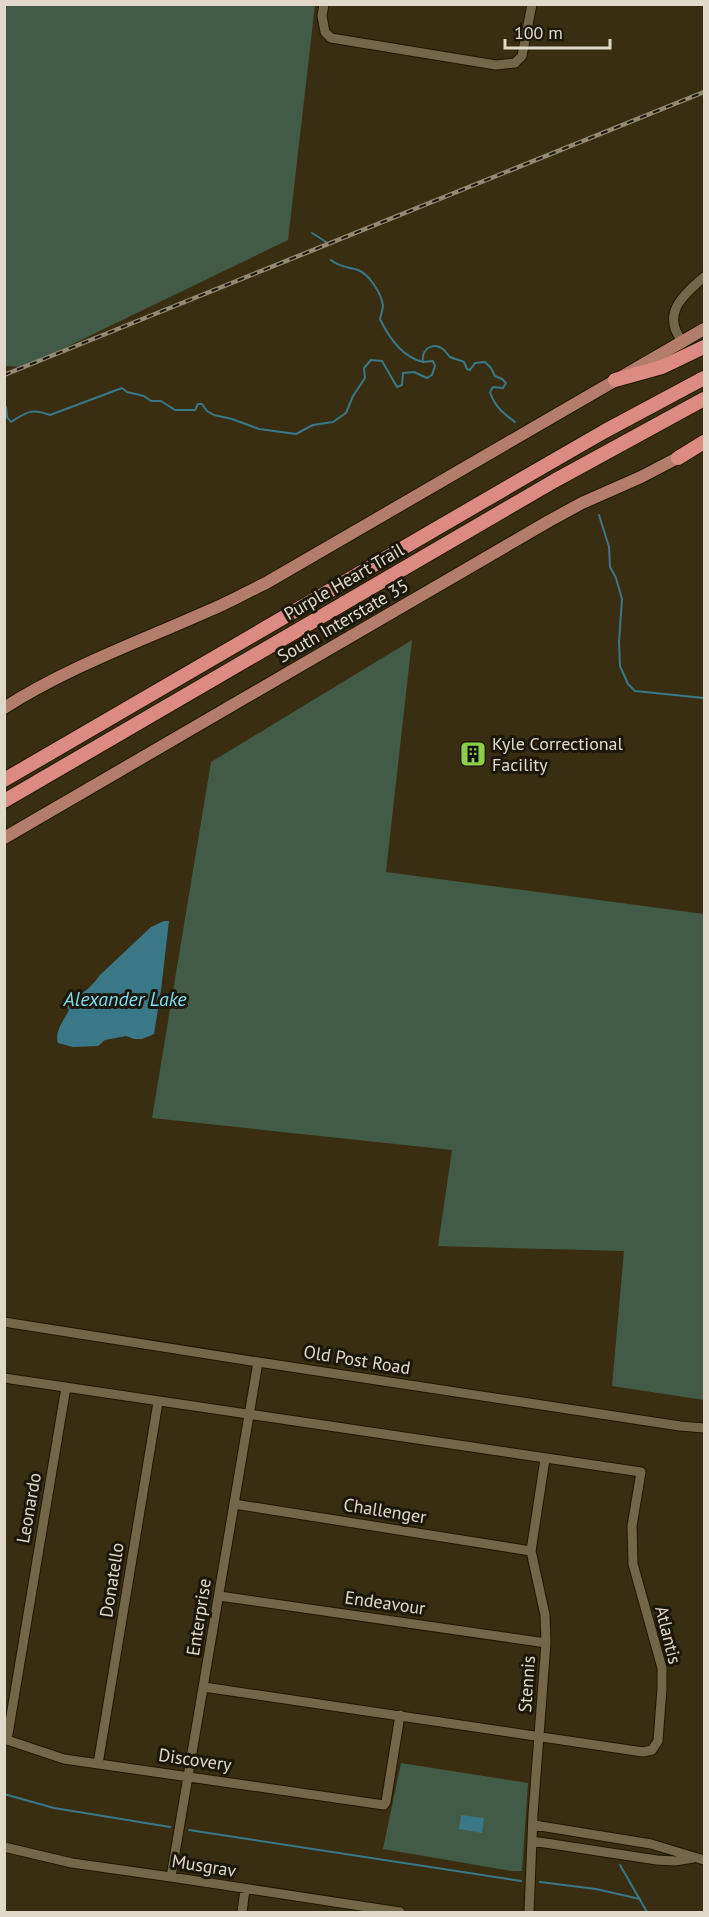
<svg xmlns="http://www.w3.org/2000/svg" width="709" height="1917" viewBox="0 0 709 1917" font-family="'PT Sans',sans-serif">
	<rect width="100%" height="100%" fill="#392e11"/>
	<path fill="#425b46" d="M4,5H315L288,240L25,367L5,366Z
		M412,640L386,872L704,914V1400L612,1386L624,1251L438,1246L452,1150L152,1118L211,762Z
		M401,1763L528,1783L522,1871H511L383,1849Z"/>
	<path fill="#3a7887" d="M164,921H169L161,990L154,1034L142,1039H134L126,1036L105,1040L98,1046L73,1047L58,1043C54,1032 64,1020 69,1010L65,1001L67,998C80,999 93,985 100,975L151,927Z
		M461,1815L484,1818L482,1833L459,1829Z"/>
	<g fill="none" stroke-linecap="round" stroke-linejoin="round">
		<path stroke="#3a7887" stroke-width="2" d="M312,233L326,242
			M331,260C339,267 348,267 358,270C369,274 381,293 383,305C383,309 381,314 380,319C389,338 402,357 423,362C421,349 433,341 444,350C446,352 448,355 450,357C454,359 460,360 464,362L467,369L470,370L475,363L485,362L491,368L495,376L502,379L506,383L503,388L493,387L490,392C495,407 503,413 515,422
			M4,407H6L7,417L11,422C27,412 31,408 50,415L122,388L127,392L144,396L151,401H161L175,410H195L198,404H202L207,411L214,415L232,419L259,429L296,434L313,425L333,422L346,413L353,396L365,378L364,368L371,360L382,361L397,387L402,385L403,373L414,372L427,378L432,375L435,366L433,361L423,362
			M599,515L609,547L610,567L616,578L622,599L619,642L620,666L628,684L635,691L704,698
			M4,1794L54,1808L170,1827
			M189,1830L521,1881
			M620,1865L647,1912
			M540,1882L596,1889L640,1899"/>
		<defs>
			<path id="minor" d="M324,4L322,16L325,32L331,38L496,65L515,63L522,56L532,4
				M682,341C661,314 683,295 704,277
				M4,1322L258,1362L680,1426L704,1428
				M4,1378L641,1472L632,1526L633,1564L662,1668V1688L658,1741L652,1750L643,1752L204,1687
				M234,1504L531,1551
				M219,1596L546,1643
				M4,1739L64,1759L384,1805L386,1802L400,1715
				M7,1740L66,1387
				M98,1764L158,1402
				M534,1825L651,1844L704,1860
				M532,1841L657,1860L675,1861L693,1858
				M4,1847L72,1863L171,1877L400,1912
				M171,1877L258,1362
				M242,1912L245,1889
				M529,1912L533,1814L546,1643L545,1615L531,1551L545,1459"/>
			<path id="major" d="M4,708C68,667 139,642 208,611C228,603 247,592 266,583L704,329
				M4,838L549,521L582,503L641,477L685,454"/>
			<path id="highway" d="M615,380L662,367L704,347
				M678,458L704,442
				M4,780L520,480L605,431L704,378
				M4,801L554,481L704,399"/>
		</defs>
		<use href="#minor" stroke="#211600" stroke-width="11"/>
		<use href="#major" stroke="#211600" stroke-width="14"/>
		<use href="#highway" stroke="#211600" stroke-width="16"/>
		<use href="#minor" stroke="#746749" stroke-width="9"/>
		<use href="#major" stroke="#b27d6b" stroke-width="12"/>
		<use href="#highway" stroke="#db8b81" stroke-width="14"/>
		<defs>
			<path id="rail" d="M4,375L704,92"/>
		</defs>
		<use href="#rail" stroke="#938a74" stroke-width="4.5"/>
		<use href="#rail" stroke="#1c170b" stroke-width="2" stroke-dasharray="7" stroke-linecap="butt"/>
	</g>
	<defs>
		<symbol id="building-square" viewBox="-11 -11 22 22"><rect x="-9" y="-9" width="18" height="18" rx="4" fill="#8cce45" stroke="#1c170b"/><path d="M-4-6H4V6H1V3H-1V6H-4ZM-2.5-4.3h1.7v1.8h-1.7ZM.8-4.3h1.7v1.8H.8ZM-2.5-1h1.7V.8h-1.7ZM.8-1h1.7V.8H.8Z" fill="#111"/></symbol>
	</defs>
	<g fill-rule="evenodd">
		<use href="#building-square" x="458" y="739" width="30" height="30"/>
	</g>
	<g text-anchor="middle" stroke-width="6" stroke-linejoin="round" paint-order="stroke">
		<g font-size="18" fill="#e0d9c9" stroke="#1c170b">
			<text transform="translate(344 582) rotate(-30)" y="6">Purple Heart Trail</text>
			<text transform="translate(343 621) rotate(-30)" y="6">South Interstate 35</text>
			<text transform="translate(357 1360) rotate(9)" y="6">Old Post Road</text>
			<text transform="translate(29 1508) rotate(-80)" y="6">Leonardo</text>
			<text transform="translate(385 1511) rotate(9)" y="6">Challenger</text>
			<text transform="translate(112 1580) rotate(-81)" y="6">Donatello</text>
			<text transform="translate(385 1603) rotate(8)" y="6">Endeavour</text>
			<text transform="translate(199 1617) rotate(-81)" y="6">Enterprise</text>
			<text transform="translate(668 1635) rotate(76)" y="6">Atlantis</text>
			<text transform="translate(527 1684) rotate(-86)" y="6">Stennis</text>
			<text transform="translate(195 1760) rotate(8)" y="6">Discovery</text>
			<text transform="translate(204 1866) rotate(9)" y="6">Musgrav</text>
		</g>
		<g font-size="18" fill="#e0d9c9" stroke="#1c170b" text-anchor="start">
			<text x="492" y="750">Kyle Correctional<tspan x="492" dy="21">Facility</tspan></text>
		</g>
		<g font-size="20" font-style="italic" fill="#7cdef6" stroke="#1c170b">
			<text x="125" y="1006">Alexander Lake</text>
		</g>
	</g>
	<rect width="709" height="1917" fill="none" stroke="#e0d9c9" stroke-width="12"/>
	<path d="M505 39v9h105v-9" fill="none" stroke="#e0d9c9" stroke-width="3"/>
	<text x="514" y="39" font-size="18" fill="#e0d9c9" stroke="#1c170b" stroke-width="4.5" paint-order="stroke">100 m</text>
</svg>
